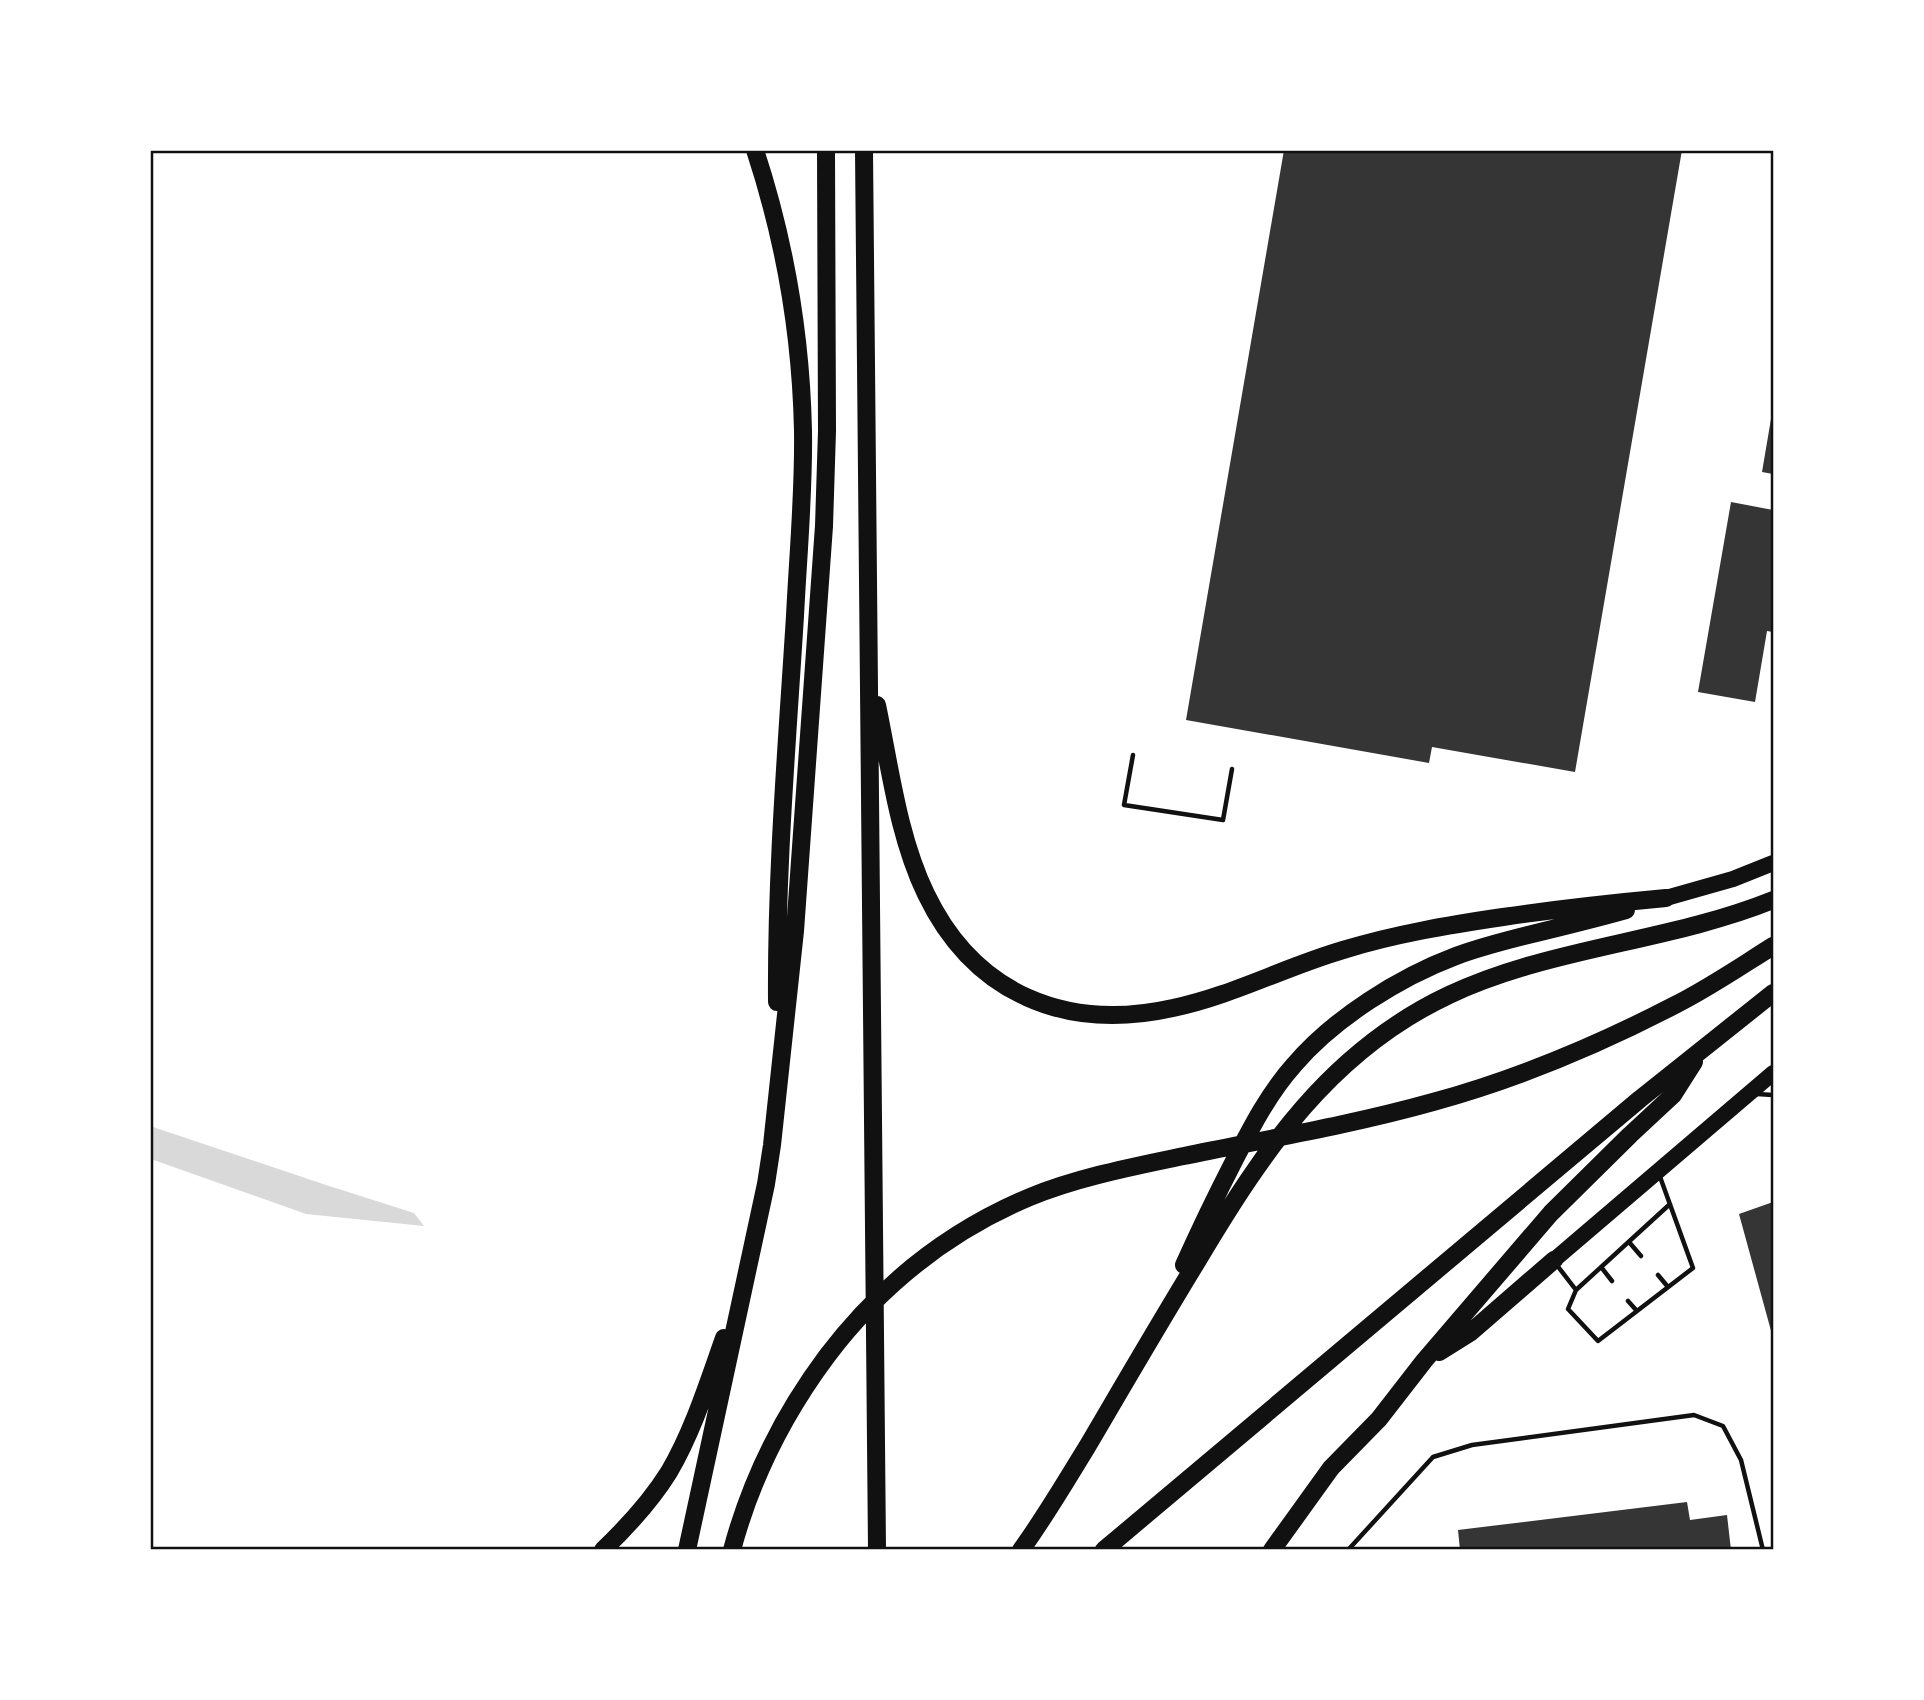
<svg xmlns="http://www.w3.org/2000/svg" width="1924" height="1700" viewBox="0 0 1924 1700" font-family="'PT Sans',sans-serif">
	<rect width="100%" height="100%" fill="#fff"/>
	<path fill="#d9d9d9" d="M150,1126L326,1185L414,1213L424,1226L306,1214L151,1159Z"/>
	<path fill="#353535" d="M1284,150H1682L1575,772L1432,747L1429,763L1186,720Z
		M1772,413H1773V474L1762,472Z
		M1731,502L1773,510V632L1767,631L1755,702L1698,692Z
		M1773,1202V1338L1739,1214Z
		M1687,1502L1690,1520L1727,1515L1731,1550H1460L1458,1530Z"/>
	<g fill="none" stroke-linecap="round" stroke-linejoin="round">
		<path stroke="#111" stroke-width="4.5" d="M1133,755L1124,805L1223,820L1232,769
			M1757,1094L1773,1095
			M1629,1242L1641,1256
			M1556,1264L1576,1290L1568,1309L1598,1341L1693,1268L1659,1174
			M1601,1267L1612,1281
			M1658,1275L1668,1287
			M1576,1290L1670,1204
			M1628,1301L1637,1311
			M1348,1550L1433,1457L1472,1445L1694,1415L1723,1426L1741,1460L1763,1550"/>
		<path stroke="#111" stroke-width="16" d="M1666,898L1733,879L1773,863
			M1554,1260L1773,1073"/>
		<path stroke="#111" stroke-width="18" d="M755,150C785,241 801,335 803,431C804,493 798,555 795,616C787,744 776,873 777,1002
			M864,150L877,1550
			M877,705C890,767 898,836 926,894C974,994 1066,1032 1173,1008C1231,996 1285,967 1343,950C1395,934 1449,925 1503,917C1558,909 1612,903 1666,898
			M1184,1265C1200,1229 1217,1194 1235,1159C1252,1126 1269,1093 1294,1065C1334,1018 1400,977 1456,956C1480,947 1504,941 1528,935C1561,927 1594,919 1626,910
			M1439,1352L1471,1332L1554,1260
			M603,1550C628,1526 651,1501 669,1472C693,1431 708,1383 724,1338
			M687,1550L766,1184L772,1145L795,931L824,526L827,431L826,150
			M732,1550C751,1479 783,1415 827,1356C880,1286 949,1231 1030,1197C1079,1177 1132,1167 1184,1156C1267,1139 1351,1125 1433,1102C1517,1079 1598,1045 1675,1005C1709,988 1741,966 1773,946
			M1021,1550C1045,1517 1066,1481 1087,1447C1124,1384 1160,1322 1198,1260C1263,1151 1330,1051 1449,995C1551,947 1669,942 1773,900
			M1104,1550L1640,1099L1773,993
			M1272,1550L1331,1468L1379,1419L1424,1361L1551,1213L1630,1135L1673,1095L1694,1062"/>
	</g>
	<rect width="1924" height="1700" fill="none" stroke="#ffffff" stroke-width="304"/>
	<rect x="152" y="152" width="1620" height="1396" fill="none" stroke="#111" stroke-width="2.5"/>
</svg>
